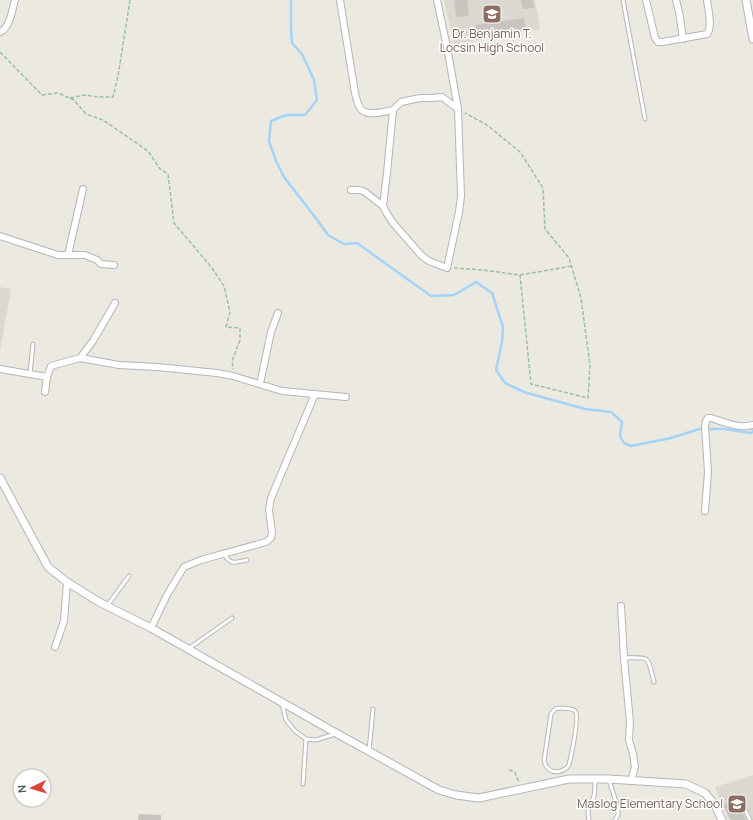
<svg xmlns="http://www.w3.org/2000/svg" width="753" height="820" viewBox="0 0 753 820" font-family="Manrope,sans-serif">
	<rect width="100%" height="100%" fill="#ebe9e0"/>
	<path fill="#dbd8cf" d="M444,0H535L540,29L454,44Z
		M0,287L11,289L0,352Z
		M753,775V820H729L715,787Z"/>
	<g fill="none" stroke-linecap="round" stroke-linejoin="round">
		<path stroke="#a3d3f8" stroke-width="2.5" d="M291,0V28L292,43L302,54L314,80L317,100L305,115H286L271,121L269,141L276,161L284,177L315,217L328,235L344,244L357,243L431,296L454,295L476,282L492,293L503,327L502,342L496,370L505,383L524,392L585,409L611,412L622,422L620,436L624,443L631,446L671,438L699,429H724L751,433L753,431"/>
	</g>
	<path fill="#c8c5c0" d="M454,0H467L469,16L456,17Z
		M521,0H533L534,8L523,9Z
		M524,18L526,29L490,35V33L477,34L475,25Z
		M736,799L746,820H731L723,805Z
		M139,814L161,815V820H138Z"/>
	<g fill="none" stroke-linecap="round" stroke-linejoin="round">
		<defs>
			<path id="service" d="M623,0L645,119
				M30,374L33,344
				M224,554C231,566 236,562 247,560
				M107,606L129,576
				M188,649L232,618
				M624,658C652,657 647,656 654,682
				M282,703L286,720L295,731L306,739L316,740L335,734
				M560,708C564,708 572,708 575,711C580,716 571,756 569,765C564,772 553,775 547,767C545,766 545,763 544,761L551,714L555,709Z
				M369,751L373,709
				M609,780L618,808V815L615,820
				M303,784L306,739
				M742,804L750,820
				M589,820C586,806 591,807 594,796C595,791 595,785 595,780"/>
			<path id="minor" d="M340,0L355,93C356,97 357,102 359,106C364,118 382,112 393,110L387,173L383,206L386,212L393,223L421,255L429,261L447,268L459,212L461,196L458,109L447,47L437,0
				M646,0L655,38L658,42H663L707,34C713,27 708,9 707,0
				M676,0L679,12L683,39
				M0,32C10,28 12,10 15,0
				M393,110L401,102L420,98H432L442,97L458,109
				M351,190H360L365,192L383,206
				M0,236L58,255H85L97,260L101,264L114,265
				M68,255L83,189
				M80,358L93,341L115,303
				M0,369L47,377L45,392
				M47,377L51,366L80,358L119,365L157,367L217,373L233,376L282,391L346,397
				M260,384L271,332L278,313
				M705,511L708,472L705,426L706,421L708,418H711C724,422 739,429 753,425
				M621,606L624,658L630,722L629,740L633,754L635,767L631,781
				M151,628L167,595L179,575L184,567L201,560L266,542L271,538L272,533L269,510L271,498L315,394
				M55,647L64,621L67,582"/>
			<path id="tertiary" d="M746,0L753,39
				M0,478L48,567L67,582L99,602L151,628L336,733L439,790L456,795L479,798L569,779H609L686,784L705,793L715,805L722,820"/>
		</defs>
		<use href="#service" stroke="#b3b6ba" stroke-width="5"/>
		<use href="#minor" stroke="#b3b6ba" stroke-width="8"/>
		<use href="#tertiary" stroke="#b3b6ba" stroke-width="9"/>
		<path stroke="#98c1a4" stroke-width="1.5" stroke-dasharray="4 2" stroke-linecap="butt" d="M0,52L42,95L58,93L74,100L86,114L103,120L148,151L160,169L168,174L174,223L212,268L224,286L230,312L226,327L240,328V340L232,361L233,369
			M70,98L85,95L99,97H113L118,76L130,0
			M454,268L482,270L520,275L531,384L588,398L590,365L581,298L569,258L545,229L543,188L520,152L487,125L465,113
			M520,275L572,266
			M509,770L515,772L519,783"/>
		<use href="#service" stroke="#fff" stroke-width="3"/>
		<use href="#minor" stroke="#fff" stroke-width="6"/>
		<use href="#tertiary" stroke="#fff" stroke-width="7"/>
	</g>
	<defs>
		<symbol id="school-square" viewBox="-11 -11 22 22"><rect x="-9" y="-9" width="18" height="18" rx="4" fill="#8d6e63" stroke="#fff"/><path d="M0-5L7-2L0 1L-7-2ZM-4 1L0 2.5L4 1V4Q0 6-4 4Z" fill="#fff"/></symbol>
	</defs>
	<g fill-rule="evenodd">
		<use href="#school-square" x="481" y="3" width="22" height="22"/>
		<use href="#school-square" x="726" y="793" width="22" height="22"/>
	</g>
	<g text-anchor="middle" stroke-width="3" stroke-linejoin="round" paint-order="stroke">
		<g font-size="12" fill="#785e54" stroke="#fff">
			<text x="492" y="38">Dr. Benjamin T.<tspan x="492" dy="14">Locsin High School</tspan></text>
			<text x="723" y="808" text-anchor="end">Maslog Elementary School</text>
		</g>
	</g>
	<g transform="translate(32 788) rotate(265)"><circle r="19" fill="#ffffff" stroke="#bdbebf"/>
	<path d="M0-3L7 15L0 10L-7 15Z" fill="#dc4336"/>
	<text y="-6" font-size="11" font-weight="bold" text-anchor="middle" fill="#595c60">N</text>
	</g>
</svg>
